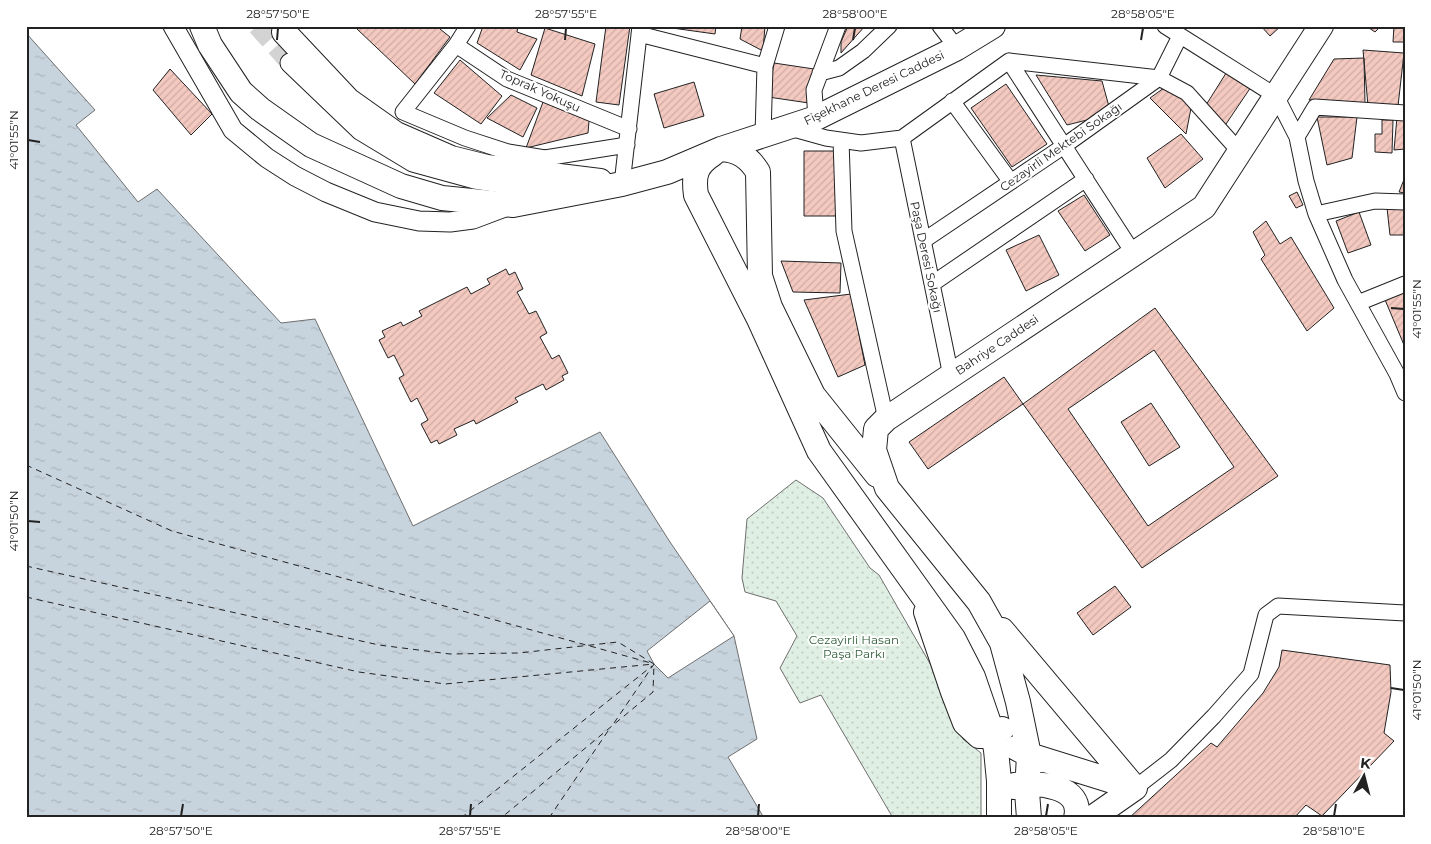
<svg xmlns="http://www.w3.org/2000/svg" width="1431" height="844" viewBox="0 0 1431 844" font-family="Montserrat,sans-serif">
	<defs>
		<pattern id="park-dots" width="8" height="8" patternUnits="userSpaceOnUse" patternTransform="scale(1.25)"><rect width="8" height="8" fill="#e0efe3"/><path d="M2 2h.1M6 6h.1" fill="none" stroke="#c0cdc2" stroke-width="1.8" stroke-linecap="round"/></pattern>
		<pattern id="water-ripples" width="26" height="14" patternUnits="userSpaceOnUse" patternTransform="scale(1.25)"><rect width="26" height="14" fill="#c7d3dd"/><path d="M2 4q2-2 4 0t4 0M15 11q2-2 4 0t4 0" fill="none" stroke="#abb5bd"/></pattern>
		<pattern id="building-hatch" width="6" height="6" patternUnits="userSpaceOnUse" patternTransform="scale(1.25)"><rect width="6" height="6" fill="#f3c9c0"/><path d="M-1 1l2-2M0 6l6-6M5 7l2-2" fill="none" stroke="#d0aca5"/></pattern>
	</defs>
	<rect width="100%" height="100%" fill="#fff"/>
	<path fill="url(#park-dots)" stroke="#6f6f6f" d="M796,480L823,498L870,568L879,575L932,667L963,739L981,753V818H893L821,695L800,703L780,668L797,636L776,601L745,592L742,578L747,519Z"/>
	<path fill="url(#water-ripples)" stroke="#6f6f6f" d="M26,33L95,110L76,125L138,202L157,189L281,323L315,319L413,526L600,432L670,542L734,636L757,739L728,757L764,818H26Z"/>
	<path fill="#fff" stroke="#6f6f6f" d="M710,601L734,636L668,678L654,664L647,651Z"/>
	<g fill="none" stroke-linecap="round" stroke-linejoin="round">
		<path stroke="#222" stroke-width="1" stroke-dasharray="6 5" stroke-linecap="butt" d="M26,465L172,531L586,645
			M26,566L379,645L450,654L519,653L618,642L654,664L653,692L501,818
			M26,597L359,672L445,684L654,664
			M590,646L651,663
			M614,723L654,664
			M461,818L652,666
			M549,818L610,728"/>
	</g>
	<path fill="url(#building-hatch)" stroke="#222" fill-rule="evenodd" d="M359,26H441L440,29L450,37L415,84L357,29Z
		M483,26H518L517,32L537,39L520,70L477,43Z
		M606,26H630L619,105L596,102Z
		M658,26H716L715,34Z
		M742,26H765L763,51L740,39Z
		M848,26H865L841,53V42Z
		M1261,26H1281L1270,36Z
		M1366,26H1381L1375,32Z
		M1394,26H1405V42H1393Z
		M545,28L595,44L582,96L531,75Z
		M1363,50L1404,53L1398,106H1368Z
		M1364,58L1365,103L1309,100L1334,59Z
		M460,60L502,96L481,124L434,93Z
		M774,63L814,69L809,103L768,97Z
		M170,69L212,114L191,135L153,90Z
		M1228,70L1253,84L1224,127L1206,105Z
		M1036,75L1102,81L1111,114L1067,125Z
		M694,82L704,116L664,128L654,94Z
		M1006,84L1047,144L1012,167L971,108Z
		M1168,85L1192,103L1186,134L1150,98Z
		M511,95L537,108L523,137L487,118Z
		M543,102L589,121L588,133L526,148Z
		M1317,117H1357L1352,158L1327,165Z
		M1397,117L1405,118V149L1394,150Z
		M1382,120H1393L1392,153L1375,152V134H1382Z
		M1181,134L1203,159L1165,188L1147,158Z
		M804,151H836V216H804Z
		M1405,177V193L1399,192Z
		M1297,192L1303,205L1296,208L1289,196Z
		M1084,195L1110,235L1085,251L1058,211Z
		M1387,208H1405V235H1390Z
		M1359,212L1371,245L1348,253L1336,221Z
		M1266,221L1280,244L1291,237L1334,308L1307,331L1261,259L1265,255L1253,232Z
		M1039,235L1059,275L1026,291L1006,250Z
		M781,261L841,263L840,293L793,292Z
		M506,269L509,275L515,272L523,289L517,292L529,314L536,311L547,333L540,337L552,359L559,355L568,373L562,376L564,380L546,390L543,384L515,398L518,402L476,424L474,420L454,429L457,435L439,444L437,440L431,443L421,424L428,420L417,398L411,402L399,378L404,375L394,355L388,358L379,340L385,337L382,331L401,322L403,326L422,316L419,311L467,287L471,294L490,284L487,279Z
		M1405,285V345H1404L1383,295Z
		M851,294L865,365L838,377L804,300Z
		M1155,308L1278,476L1142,568L1023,404ZM1154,350L1234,467L1148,526L1068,409Z
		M1004,377L1023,404L928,469L909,442Z
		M1151,403L1180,447L1149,466L1121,422Z
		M1115,586L1131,607L1093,635L1077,613Z
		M1282,650L1390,665L1391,692L1384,733L1394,741L1322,816L1306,805L1294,818H1129L1211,743L1217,747L1263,693L1279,667Z"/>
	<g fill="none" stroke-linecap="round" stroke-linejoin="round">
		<path stroke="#d3d3d3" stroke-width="19" stroke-dasharray="19 9" stroke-linecap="butt" d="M257,26L290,63"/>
		<defs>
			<path id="minor" d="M468,26L456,45L403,112L465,138L508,152L545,158L627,145
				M940,26L957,48
				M1165,26L1276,96L1297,137L1306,181L1316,214L1345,280L1397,374L1405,393
				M639,34L765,66
				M456,45L507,79L629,129
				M1009,61L1134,254
				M820,73L839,68L863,51L889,26
				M952,101L1011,182
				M816,118L814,90L838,26
				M790,128L826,138L861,143L902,138L1009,61L1159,78L1187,93L1240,152
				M763,135L765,66L777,26
				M1297,137L1315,107L1405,113
				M902,138L951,376
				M841,140L844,231L886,419
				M622,184L640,26
				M1316,214L1375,201L1405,202
				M923,241L1064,146L1159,78L1180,36
				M932,284L1086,179
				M1358,303L1405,284
				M1135,788L1171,760L1214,716L1251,674L1266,615L1278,606L1405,613"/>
			<path id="tertiary" d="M173,26L233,130L267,158L295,176L326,192L375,212L419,221L450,222L473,219L510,205
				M290,63L360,130L413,162L475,179L514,185L550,182"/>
			<path id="primary" d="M202,26L210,45L241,92L260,109L311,145L401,186L442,198L513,205L622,184L667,172L721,149L816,118L957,48L993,26
				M284,32L348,100L396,134L451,158L487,167L600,181
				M721,149C738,150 749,157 758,172L760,276L770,307L813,395L877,475
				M713,154C696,165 693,175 696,195L759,319L819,451L953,638L973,677L993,735L996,750L999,781V818
				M926,612L953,692L965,723L979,736L993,735L1002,729
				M1002,630L1135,788
				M1016,748L1029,755L1135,788
				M1014,787L1015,785C1037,782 1084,785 1076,818
				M1029,818L1027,792L1029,755L1018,702L1002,643L979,602L887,488L874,450L876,429L886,419L1204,207L1321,26
				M1092,818L1135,788"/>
		</defs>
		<use href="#minor" stroke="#222" stroke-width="17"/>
		<use href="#tertiary" stroke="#222" stroke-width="21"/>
		<use href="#primary" stroke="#222" stroke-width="26"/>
		<use href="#minor" stroke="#fff" stroke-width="15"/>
		<use href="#tertiary" stroke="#fff" stroke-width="19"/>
		<use href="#primary" stroke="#fff" stroke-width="24"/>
	</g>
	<path fill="none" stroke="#222" stroke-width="2" d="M277,40L278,28M565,40L566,28M853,40L855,28M1141,40L1143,28M28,140L40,142M1391,308L1404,309M28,521L40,522M1391,688L1404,690M181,816L183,804M470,816L471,804M758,816L759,804M1046,816L1048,804M1334,816L1336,804"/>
	<g text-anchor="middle" stroke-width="4" stroke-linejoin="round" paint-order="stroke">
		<g font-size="12" fill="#222" stroke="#fff">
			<text transform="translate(874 88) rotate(-26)" y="4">Fişekhane Deresi Caddesi</text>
			<text transform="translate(540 91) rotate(24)" y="4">Toprak Yokuşu</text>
			<text transform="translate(1061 147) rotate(-35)" y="4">Cezayirli Mektebi Sokağı</text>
			<text transform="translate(926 257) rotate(78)" y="4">Paşa Deresi Sokağı</text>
			<text transform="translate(997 345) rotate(-34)" y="4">Bahriye Caddesi</text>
		</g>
		<g font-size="12" fill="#2f5e38" stroke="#fff">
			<text x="854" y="644">Cezayirli Hasan<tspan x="854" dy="14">Paşa Parkı</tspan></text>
		</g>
	</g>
	<rect width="1431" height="844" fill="none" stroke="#ffffff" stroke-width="55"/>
	<g transform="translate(1364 776) rotate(7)" stroke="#ffffff" stroke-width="4" paint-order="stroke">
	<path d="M0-4L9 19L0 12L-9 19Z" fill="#222222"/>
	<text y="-8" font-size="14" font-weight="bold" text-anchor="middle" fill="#222222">K</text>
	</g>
	<rect x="28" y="28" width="1376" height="788" fill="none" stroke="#222" stroke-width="2"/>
	<g font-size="12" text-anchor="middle" fill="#222">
		<text x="278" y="18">28°57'50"E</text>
		<text x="566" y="18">28°57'55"E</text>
		<text x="855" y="18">28°58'00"E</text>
		<text x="1143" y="18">28°58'05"E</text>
		<text transform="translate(14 140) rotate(-90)" y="4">41°01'55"N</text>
		<text transform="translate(1417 309) rotate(-90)" y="4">41°01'55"N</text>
		<text transform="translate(14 521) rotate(-90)" y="4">41°01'50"N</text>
		<text transform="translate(1417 690) rotate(-90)" y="4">41°01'50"N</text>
		<text x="181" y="835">28°57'50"E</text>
		<text x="470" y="835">28°57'55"E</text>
		<text x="758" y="835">28°58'00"E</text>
		<text x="1046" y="835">28°58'05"E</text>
		<text x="1334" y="835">28°58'10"E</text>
	</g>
</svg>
